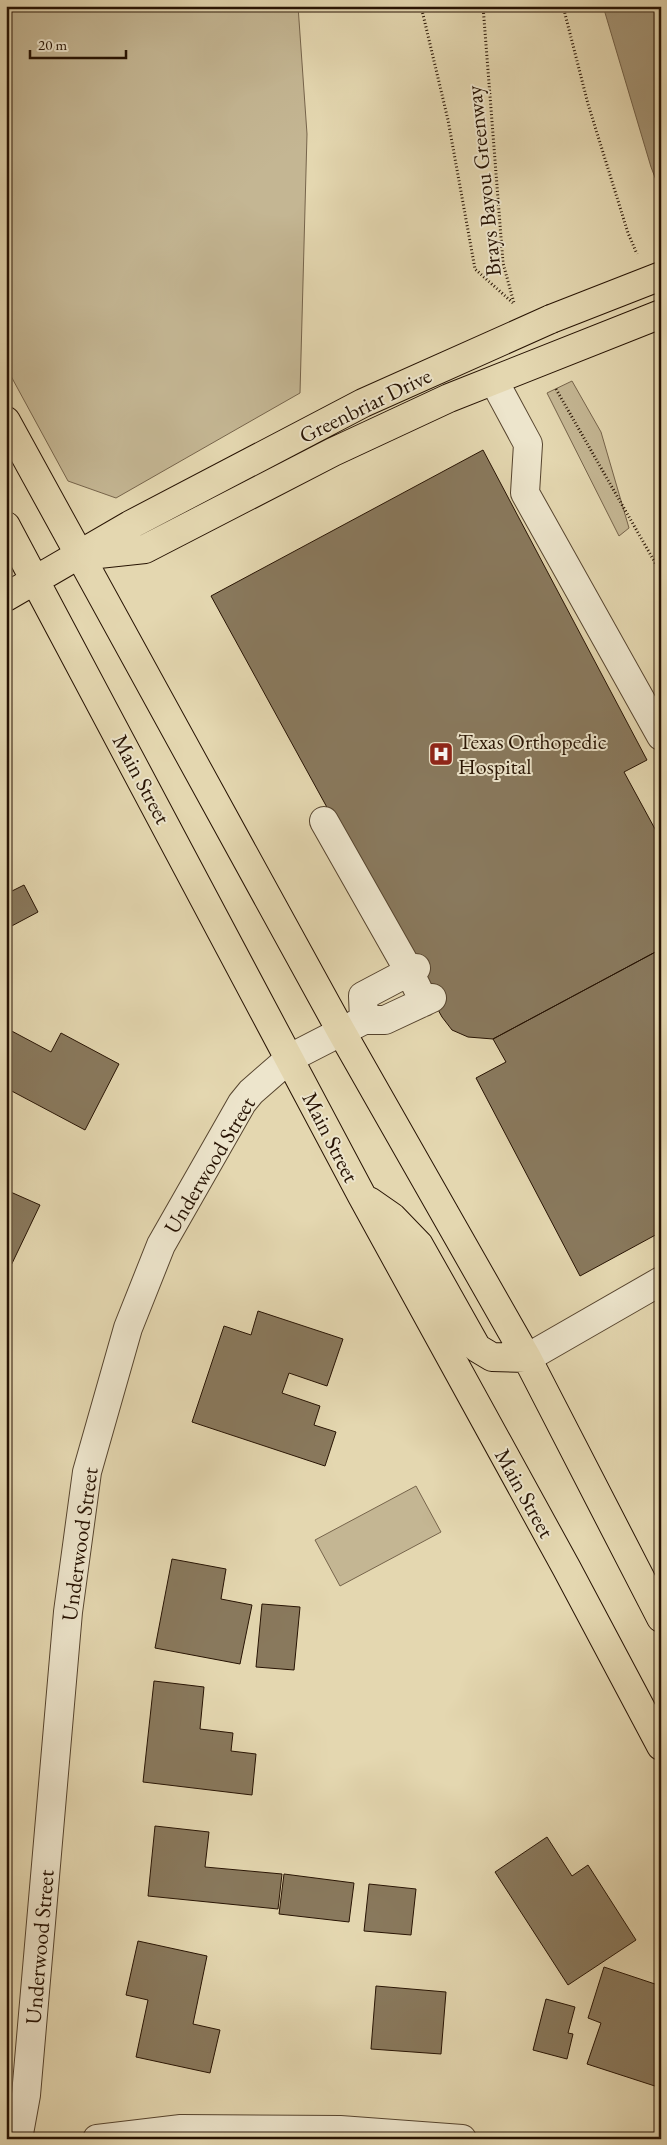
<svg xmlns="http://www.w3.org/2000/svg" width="667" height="2145" viewBox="0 0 667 2145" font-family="'EB Garamond',serif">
	<rect width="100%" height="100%" fill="#e4d7b0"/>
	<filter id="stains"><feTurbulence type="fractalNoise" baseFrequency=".004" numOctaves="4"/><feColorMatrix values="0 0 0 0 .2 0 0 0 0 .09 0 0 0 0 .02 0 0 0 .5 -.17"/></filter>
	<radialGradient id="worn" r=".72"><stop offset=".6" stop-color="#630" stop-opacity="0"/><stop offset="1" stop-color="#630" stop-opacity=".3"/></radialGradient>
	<path fill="#c4b693" stroke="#76644b" d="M6,6H298L307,134L300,393L116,498L68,481L6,367Z
		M572,381L601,432L629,528L619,536L547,393Z
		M416,1486L441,1532L340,1586L315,1540Z"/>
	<path fill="#a49475" stroke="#726047" d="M603,6H661V193L651,167Z"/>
	<path fill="#89795d" stroke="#271303" d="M483,450L647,760L624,772L661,840V949L493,1039L468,1037L452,1030L442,1017L211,596Z
		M24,885L38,912L6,929V894Z
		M661,949V1232L580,1276L476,1078L506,1062L493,1039Z
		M6,1028L51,1052L61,1033L119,1064L85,1130L6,1088Z
		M6,1190L40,1205L6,1276Z
		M258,1311L343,1339L327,1386L289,1373L282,1393L320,1406L314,1425L336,1432L325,1466L192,1422L224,1326L251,1335Z
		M172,1559L226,1569L221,1599L252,1605L240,1664L155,1648Z
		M262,1604L300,1607L294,1670L256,1667Z
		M154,1681L204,1687L200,1729L233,1733L231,1751L256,1754L252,1795L143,1782Z
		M155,1826L209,1832L205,1867L282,1874L278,1909L148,1896Z
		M547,1837L572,1876L588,1865L636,1940L568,1985L495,1872Z
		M284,1874L354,1883L349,1922L279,1914Z
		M369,1884L416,1889L411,1935L364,1931Z
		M138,1941L207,1956L193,2024L220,2030L210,2073L136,2057L148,2000L126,1995Z
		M604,1967L661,1986V2088L587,2064L601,2023L588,2018Z
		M376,1986L446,1992L441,2054L371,2049Z
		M546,1999L575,2007L568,2033L573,2034L567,2059L533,2050Z"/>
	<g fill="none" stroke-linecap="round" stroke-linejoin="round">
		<defs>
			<path id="minor" d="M494,381L528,444L525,493L661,736
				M324,821L409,971L424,1002
				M364,1020L363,996L416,968
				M527,1358L661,1281
				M18,2139L26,2095L68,1612L87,1472L128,1328L161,1245L242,1103L251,1092L290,1058L364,1020H385L432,998
				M97,2139L181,2129L340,2130L462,2139"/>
			<path id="major" d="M6,421L341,1031L527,1358L661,1618
				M6,526L362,1196L567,1569L661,1746
				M80,556L145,549L333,452L449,398L661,314
				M6,597L130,525L363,403L551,319
				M369,1201L392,1217L419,1245L477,1348L492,1357L527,1358"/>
		</defs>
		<use href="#minor" stroke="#56442e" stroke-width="30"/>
		<use href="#major" stroke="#271303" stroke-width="30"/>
		<path stroke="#271303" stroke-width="3" stroke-dasharray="1 2.5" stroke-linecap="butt" d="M421,6L448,120L475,269L513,303
			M483,6L503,263L514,303
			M563,6L588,104L628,233L637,254
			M556,389L661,573"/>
		<use href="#minor" stroke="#ede5cc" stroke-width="28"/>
		<use href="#major" stroke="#e4d7b0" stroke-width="28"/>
		<defs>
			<path id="major-bridge" d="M551,319L661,276"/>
		</defs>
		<use href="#major-bridge" stroke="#271303" stroke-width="30" stroke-linecap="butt"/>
		<use href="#major-bridge" stroke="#e4d7b0" stroke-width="28"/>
	</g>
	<defs>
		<symbol id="hospital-square" viewBox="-11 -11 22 22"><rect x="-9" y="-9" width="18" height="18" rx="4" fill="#8f2418" stroke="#ede5cc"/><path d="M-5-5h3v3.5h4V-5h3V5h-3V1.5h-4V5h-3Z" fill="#fff"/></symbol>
	</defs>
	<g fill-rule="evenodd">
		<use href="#hospital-square" x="427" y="740" width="28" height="28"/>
	</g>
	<g text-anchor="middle" stroke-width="4" stroke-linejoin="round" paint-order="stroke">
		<g font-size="22" fill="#271303" stroke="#ede5cc">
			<text transform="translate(483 181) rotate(-96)" y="8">Brays Bayou Greenway</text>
			<text transform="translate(365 405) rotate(-26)" y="8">Greenbriar Drive</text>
			<text transform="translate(142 779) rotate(62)" y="8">Main Street</text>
			<text transform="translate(331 1137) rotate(63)" y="8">Main Street</text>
			<text transform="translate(209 1165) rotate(-59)" y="8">Underwood Street</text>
			<text transform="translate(525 1493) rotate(61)" y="8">Main Street</text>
			<text transform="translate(79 1544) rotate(-82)" y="8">Underwood Street</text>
			<text transform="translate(39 1947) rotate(-85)" y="8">Underwood Street</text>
		</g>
		<g font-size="22" fill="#271303" stroke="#ede5cc" text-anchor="start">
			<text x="458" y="749">Texas Orthopedic<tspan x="458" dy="25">Hospital</tspan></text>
		</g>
	</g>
	<rect width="667" height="2145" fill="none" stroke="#e4d7b0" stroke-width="25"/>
	<rect x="8" y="8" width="652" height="2130" fill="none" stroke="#271303" stroke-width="2.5"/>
	<rect x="12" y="12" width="642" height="2120" fill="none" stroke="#271303"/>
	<path d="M30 50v8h96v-8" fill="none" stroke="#271303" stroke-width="2.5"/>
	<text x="38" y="50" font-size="15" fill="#271303" stroke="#ede5cc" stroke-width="4" paint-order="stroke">20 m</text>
	<rect width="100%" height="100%" filter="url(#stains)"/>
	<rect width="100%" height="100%" fill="url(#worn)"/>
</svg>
